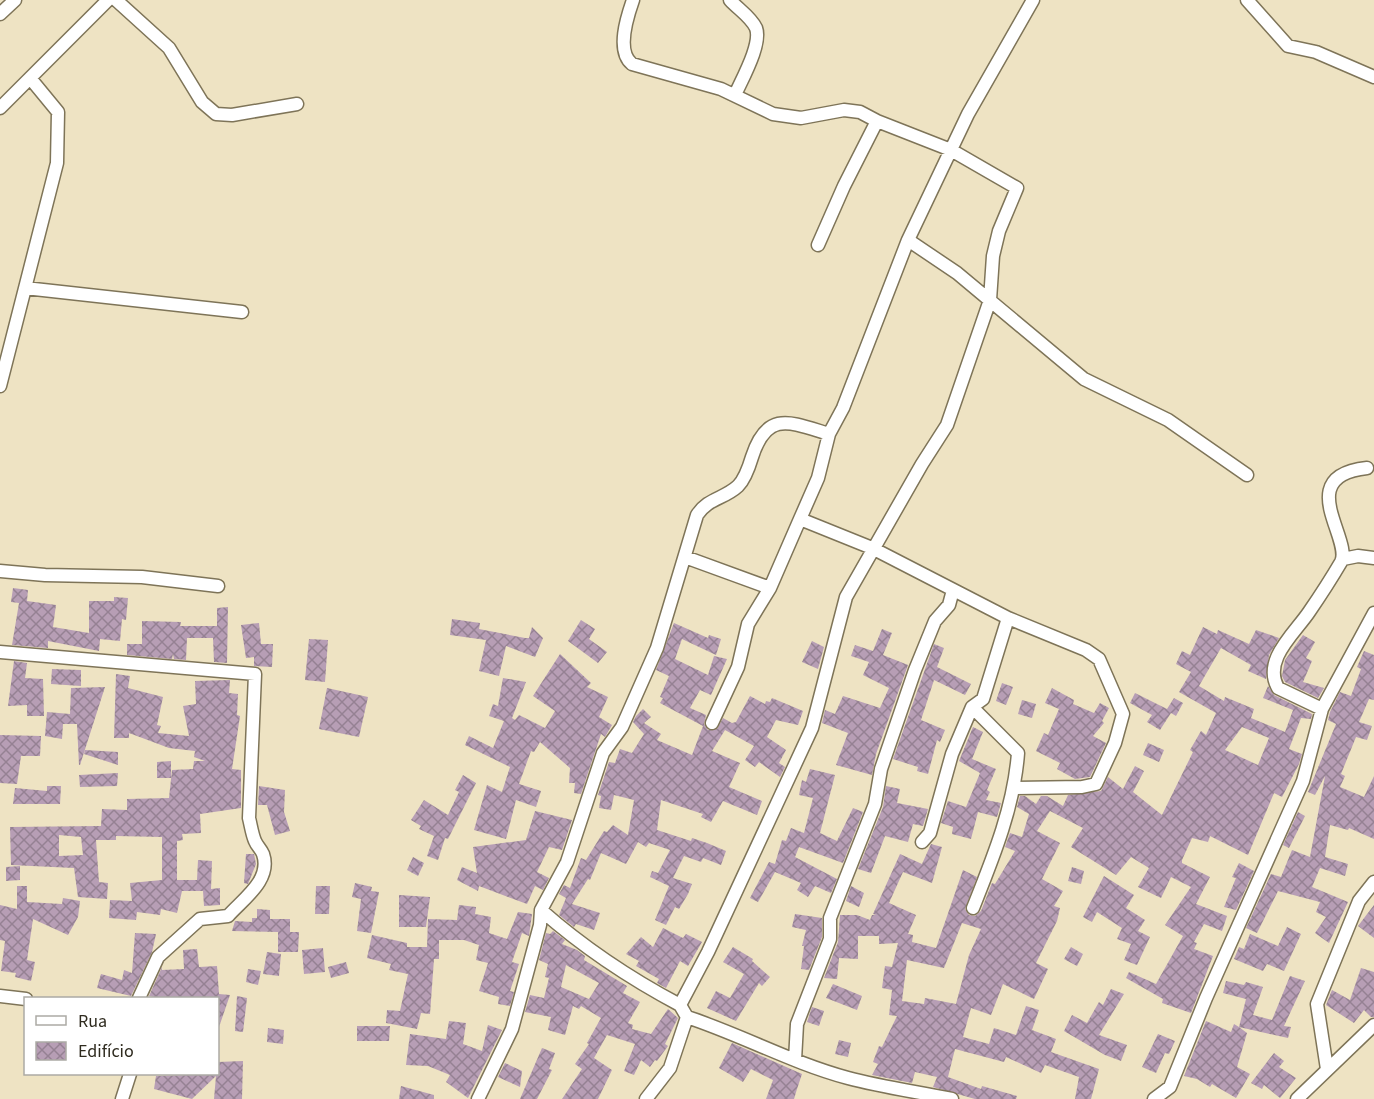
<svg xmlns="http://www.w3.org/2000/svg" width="1374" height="1099" viewBox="0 0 1374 1099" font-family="'Source Sans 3',sans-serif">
	<defs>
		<pattern id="building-cross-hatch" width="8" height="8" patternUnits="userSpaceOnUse" patternTransform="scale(1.5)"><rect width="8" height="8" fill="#b79eb5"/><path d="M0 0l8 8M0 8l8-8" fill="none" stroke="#958193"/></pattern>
	</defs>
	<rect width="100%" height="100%" fill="#eee3c3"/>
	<path fill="url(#building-cross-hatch)" fill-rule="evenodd" d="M13,588L28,590L27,601L56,605L53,627L89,633V601H114V597L128,598L126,620L122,619L120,641L100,639L99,651L48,641V648L12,645L19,603L11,602Z
		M228,607L227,663L214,662L213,638H187L186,660L174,659L173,654L172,659L127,655V644H142V621L181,622L180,626H217V608Z
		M452,619L480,623L479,629L525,638H529L532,627L543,638L535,657L506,646L499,676L479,671L486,640L450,635Z
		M581,620L595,629L589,639L607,652L598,663L568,641Z
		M259,623L261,644H273L272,667L254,666V657L246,658L241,625Z
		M674,623L708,638L709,635L721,639L716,655L682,639L675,659L708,675L714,656L727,659L711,695L700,690L690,708L706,715L704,724L708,730L717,729L723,718L732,723L736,722L750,696L765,704L766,701L770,702L772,698L803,711L798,725L776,720L767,737L786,750L779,763L785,767L780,777L759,762L755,767L745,760L754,746L725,730L712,751L740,763L729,787L762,801L757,815L723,801L711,822L701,817L703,814L661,800L657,830L691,841L692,838L707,843L726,851L721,865L703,858L701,862L684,856L673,878L692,884L688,894L679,909L675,907L666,925L655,920L669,886L650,877L652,871L658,873L670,850L649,843L646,847L638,842L626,864L601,853L590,880L588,879L572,904L600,913L594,930L576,924L574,927L559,915L566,898L559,894L564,885L570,888L581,858L586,860L604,831L607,832L613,825L628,835L634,800L614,795L611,810L599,808L601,796L598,795L609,762L615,763L620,749L632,753L644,734L633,722L636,716L643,709L651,717L644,723L661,734L657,740L692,755L703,726L660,703L663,698L660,697L669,676L656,670Z
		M1203,627L1217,634L1218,630L1249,644L1256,630L1279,638L1269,655L1266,679L1248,671L1251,665L1221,648L1199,686L1224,701L1225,697L1254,709L1251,718L1285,732L1293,710L1263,698L1268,686L1274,695L1312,714L1311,719L1301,718L1289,749L1302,754L1299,764L1282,797L1274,793L1248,855L1210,836L1208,842L1192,838L1182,860V863L1210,877L1196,904L1227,916L1222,931L1204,924L1194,942L1197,943L1194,949L1213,956L1191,1013L1162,1003L1163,999L1126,978L1129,972L1156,984L1183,936L1165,925L1191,887L1171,877L1161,898L1138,887L1149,868L1131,857L1116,875L1071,847L1083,828L1050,811L1037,831L1060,843L1042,879L1063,891L1054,906L1060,908L1057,921L1036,963L1048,969L1034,999L1003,984L991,1015L971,1008L963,1037L989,1044L994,1028L1016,1035L1026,1006L1039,1010L1032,1030L1056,1039L1051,1052L1099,1069L1091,1099H1075L1079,1077L1045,1065L1041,1073L1006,1057L1004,1062L955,1049L948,1077L981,1089L982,1086L1017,1096L1016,1099H975L933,1087L937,1077L915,1072L912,1083L872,1075L878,1064L873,1062L879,1046L882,1047L897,1016L889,1015L892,990L882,988L885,966L892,967L898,943L879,944V936H858V959L839,958L837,979L824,978L838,942L840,915H857L870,920L872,915H876L873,914L900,854L922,864L931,844L942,847L932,883L903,872L889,903L916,915L908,934L913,935L912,942L936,948L963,870L977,877L965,909L969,915L975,916L981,911L992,883L995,884L1015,851L1005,847L1010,833L1022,837L1029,814L1017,807L1020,796H1025L1036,804L1041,796H1047L1063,806L1068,795L1101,791L1108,777L1123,789L1135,766L1144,771L1133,792L1162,815L1193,752L1190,750L1201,731L1206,735L1216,713L1179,692L1191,672L1176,664L1182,651L1190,655ZM1242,727L1269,738L1258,765L1225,750ZM962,923L981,929L969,955L956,1004L925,998L924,1004L902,1001L907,960L944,968Z
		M882,629L892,633L883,655L908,665L876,754L872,775L836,765L848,733L822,723L825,710L835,714L843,696L880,708L889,688L863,675L869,662L851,656L855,645L873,651Z
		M1303,635L1315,642L1306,658L1312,661L1303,682L1324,688L1318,698L1285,682L1282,676L1285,660Z
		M309,639L328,640L325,682L305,680Z
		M812,641L824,647L818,669L802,662Z
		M934,644L944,648L937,667L971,684L965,695L934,680L921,720L945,730L940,742L937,740L928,774L917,771L918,767L893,759Z
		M1364,651L1374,655V700L1369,699L1359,722L1372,726L1367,740L1356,737L1341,774L1345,776L1340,787L1364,797L1374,776V839L1349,828L1348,830L1330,825L1325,857L1348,864L1345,876L1320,868L1312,887L1348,902L1329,943L1315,933L1326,917L1316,912L1320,902L1278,891L1257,933L1246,928L1271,874L1281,877L1292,850L1310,857L1325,776L1315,795L1308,792L1336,724L1328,720L1330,712L1340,692L1351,696L1361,669L1357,667Z
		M560,654L591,683L587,687L608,697L599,717L612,725L605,737L601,734L581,794L574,793L575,783H569L570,768L540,742L534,752L531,751L519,784L541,791L536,807L516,800L506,839L474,830L487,785L502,792L510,767L465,745L469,736L493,748L504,721L489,716L493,704L498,706L503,678L526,682L512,718L515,720L519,715L545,728L555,711L533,696Z
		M14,661L27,663L25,678L43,679L44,716H27V705L8,706Z
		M52,669L81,670V686L51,684Z
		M116,674L130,676L128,688L163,697L157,725L161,726L158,733L189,736L183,706L196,704L195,681L230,680L229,693L238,694L237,715L240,716L232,769L241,770V808L200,814L201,833L182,834L183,840L177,841V880H197L198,860L212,861L211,889L220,888V905L204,906L203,891H182L177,913L161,909L160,915L137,912L136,920L109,918L110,900L132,901L130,883L162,880V837L116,836V840H96L99,882L108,883L107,899L78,897L74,868L11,865L10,827L101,826L102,809L127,810V799L169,798L172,770L193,769L194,761H205L194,757L195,751L169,748L129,733V738H114ZM59,835L81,837L83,855L59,856Z
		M1002,683L1013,687L1006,705L996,701Z
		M105,687L80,765H79L77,724H63L62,739L45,736L47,712L70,714L71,688Z
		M327,688L368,697L359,737L319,729Z
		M1052,688L1074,700L1073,704L1094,713L1100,703L1109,708L1102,721L1104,723L1093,736L1106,743L1090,777L1075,779L1057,769L1060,763L1036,751L1044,733L1048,735L1059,709L1045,703Z
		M1135,693L1167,709L1174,698L1183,703L1176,716L1171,713L1160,730L1147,722L1152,715L1130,703Z
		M1022,700L1036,704L1032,718L1018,714Z
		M973,727L983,732L972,759L996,769L987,790L990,792L986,800L1001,803L997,817L978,812L971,839L952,834L953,827L941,823L948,801L966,807L980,773L959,761Z
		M0,735L41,736L40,756H21L17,784L0,783Z
		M1148,743L1164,750L1159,762L1143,755Z
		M85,750L118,752V765L84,754Z
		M171,761V778H157V762Z
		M810,769L835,775L820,833L837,841L853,808L863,812L843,863L799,847L795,857L837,879L831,893L815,886L808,897L797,890L801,883L775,872L758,902L750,898L769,862L775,864L782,840L786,841L791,828L804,833L813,798L799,795L802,780L806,782Z
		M118,773L117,786L80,787L79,775Z
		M463,775L476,783L448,839L445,838L438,860L427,856L434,836L419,829L421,826L411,820L424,800L448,815L459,792L455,790Z
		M47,786H61L60,804H13L15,788L47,791Z
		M259,786L285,790L284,812L290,831L275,835L267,805H258Z
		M886,786L900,789L897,803L928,809L923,826L913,824L908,842L885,836L871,873L858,869L883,807Z
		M535,811L572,820L562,850L549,847L537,872L549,878L543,890L535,886L527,904L479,886L478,891L457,880L462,867L477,873L473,847L526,840Z
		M1298,812L1305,816L1289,848L1283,845Z
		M246,854H254L256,864L248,884L244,883Z
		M413,857L424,863L418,876L407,870Z
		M1239,863L1254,871L1236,910L1224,907L1236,878L1232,877Z
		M20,866V880L6,881V867Z
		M1072,867L1084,871L1081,884L1068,881Z
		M1104,876L1134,895L1126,908L1145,920L1138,931L1150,937L1137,965L1124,960L1131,944L1117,939L1122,928L1097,912L1092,922L1083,917Z
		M355,883L372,887L371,891L379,892L371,933L357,931L361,899L352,897Z
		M17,886H27V902L62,904L63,898L80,901L78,917L68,935L33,919L27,960L35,962L31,981L15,977L16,973L1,971L5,941L0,940V905L17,909Z
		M316,886H330L329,914H315Z
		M851,886L864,893L859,907L846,901Z
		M399,895L430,897L426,927H399Z
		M459,905L476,907L475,914L491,917L489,933L507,939L518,912L532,914L529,936L522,933L512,962L519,964L510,991L514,992L510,1006L498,1004L499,997L479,991L488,963L476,960L479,945L464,940H439V959H434L430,1014L421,1013L417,1029L386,1023L387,1010L400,1011L408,974L389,970L391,964L367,958L372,935L407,943V947H427L428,919L457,920Z
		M1374,905V938L1358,926Z
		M257,909L270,910V919H290V932H299L298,952H278V932L232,931L235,921L252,922V918H257Z
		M795,914L822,918V937L809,970L801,969L804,946H802L806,930L792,927Z
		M1287,927L1301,934L1284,971L1267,964L1263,971L1234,959L1239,947L1244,949L1250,934L1278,946Z
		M663,928L683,938L686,934L702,942L688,966L680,961L666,988L657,983L659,979L636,966L639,961L626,954L641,937L653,947Z
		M553,931L565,940L562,944L577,950L585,956L584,960L627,986L623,993L640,1002L628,1023L633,1025L632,1029L651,1034L668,1009L678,1018L665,1044L668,1046L657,1061L655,1060L650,1067L641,1060L634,1075L624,1071L635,1044L607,1035L594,1058L612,1070L598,1099H562L582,1069L575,1064L589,1044L587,1043L601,1018L581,1006L579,1009L573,1006L565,1035L548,1030L551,1017L525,1012L530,995L544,998L549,978L545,977L548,964L539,960L546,933L550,934ZM566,965L599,983L589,999L561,987Z
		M135,933L156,934L152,952L131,996L97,988L101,974L122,980L124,970L132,973Z
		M733,947L753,959L752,961L770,977L762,986L759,983L736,1021L707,1008L716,991L730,998L744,974L723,962Z
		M1071,947L1083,954L1077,966L1064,959Z
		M323,948L325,972L304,974L302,950Z
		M197,949L199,967L217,966L219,994L230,995L219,1027L218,999H164L149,996L162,967V970L184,969L183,950Z
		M267,952L281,954L279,976L263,974Z
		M346,962L349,973L331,978L328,967Z
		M1361,968L1374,972V1017H1371L1364,1010L1354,1023L1326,1005L1332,990L1350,1000Z
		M248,969L261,971L258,985L246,982Z
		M1290,976L1305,981L1284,1026L1291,1027L1288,1038L1239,1027L1247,1033L1237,1067L1250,1074L1236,1098L1212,1084L1210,1087L1197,1079L1184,1076L1206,1021L1231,1032L1234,1024L1239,1027L1246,999L1223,993L1226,981L1244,985L1246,982L1263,987L1253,1015L1272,1020Z
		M833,984L862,996L857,1010L826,998Z
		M1111,989L1124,994L1099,1035L1127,1045L1121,1061L1105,1055L1064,1031L1072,1015L1087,1023L1099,1002L1103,1005Z
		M237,996L247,998L243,1032L235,1031Z
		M812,1007L824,1011L819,1026L807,1022Z
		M449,1021L466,1023L463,1044L482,1051L488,1025L502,1030L468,1098L446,1082L450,1075L428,1066L406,1065L410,1034L446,1039Z
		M357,1026H390L389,1041H357Z
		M268,1028L284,1030L283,1044L267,1042Z
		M1158,1034L1175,1041L1169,1054L1165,1053L1156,1073L1142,1067Z
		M839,1040L851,1043L848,1057L835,1054Z
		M732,1043L802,1074L797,1089L794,1088L797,1089L794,1099H766L773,1080L751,1069L743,1082L719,1068Z
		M542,1048L555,1053L549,1069L552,1070L537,1099H520Z
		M1274,1053L1284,1061L1279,1067L1296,1078L1280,1098L1264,1085L1262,1089L1251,1083Z
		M243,1061L242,1099H214L216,1076L192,1099L154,1089L156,1076L218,1074V1062Z
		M505,1063L522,1071L520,1087L498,1077Z
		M401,1086L434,1095V1099H399Z"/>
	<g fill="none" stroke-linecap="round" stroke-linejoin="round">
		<defs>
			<path id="minor" d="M116,0L169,48L202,102L216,114L232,115L297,104
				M633,0C627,17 616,51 632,64L721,89L773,114L801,118L844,110L860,112L877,121L951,150L1017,188L999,231L993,256L990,300L947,425L922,464L846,597L812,728L708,952L680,1005L687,1017L670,1068L646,1099
				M730,0C738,9 751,17 756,28C762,44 742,79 735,95
				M1247,0L1288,46L1316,52L1374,77
				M0,14L15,0
				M0,108L108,0
				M908,240L957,273L1084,379L1168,420L1247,475
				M818,245L844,186L877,121
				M25,288L242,312
				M0,386L57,163L58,112L30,78
				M800,519L872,548L1008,618L1086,650L1099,659L1123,714L1115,743L1096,784L1082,787L1015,788
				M685,557L770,588
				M1343,559L1358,556L1374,558
				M0,571L45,575L142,577L218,586
				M0,652L255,674L249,818C251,826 252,834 255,841C257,846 261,849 263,854C272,880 243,899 228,916L200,919L158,957L139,998
				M972,707L1018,753C1014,807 993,858 973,908
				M1322,709L1278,688C1262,660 1295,633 1309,612C1320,596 1331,579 1341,562C1353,539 1292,476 1367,468
				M712,723L738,667L748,624L770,588L800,519L818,478L829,434L843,408L908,240L968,114L1033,0
				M922,842L930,833L952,754L972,707L983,699L1008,618
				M541,910C584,948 629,978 680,1005
				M0,996L26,999
				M687,1017C742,1035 792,1063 848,1078C882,1087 918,1092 952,1099
				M795,1060L797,1024L830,939V918L875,804L881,769L915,670L935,621L949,605L953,590
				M1327,1069L1317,1004L1359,901L1374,882
				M122,1099L130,1074
				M478,1099L512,1029L540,925L541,910L567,862L603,753L622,727L657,648L697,515C708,498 724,499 738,486C745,479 749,467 752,457C767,410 790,422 829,434
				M1154,1099L1170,1087L1206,998L1303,781L1322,709L1374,613
				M1297,1099L1374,1025"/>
		</defs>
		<use href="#minor" stroke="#7e7458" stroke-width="15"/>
		<use href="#minor" stroke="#fff" stroke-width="12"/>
	</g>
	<rect x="24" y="997" width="195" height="78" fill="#ffffff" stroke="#acaaa5" stroke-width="1.5"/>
	<rect x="36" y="1016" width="30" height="9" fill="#ffffff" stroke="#acaaa5" stroke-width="1.5"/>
	<text x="78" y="1027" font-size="18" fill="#2f2b1f">Rua</text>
	<rect x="36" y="1042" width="30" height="18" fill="url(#building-cross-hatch)" stroke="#acaaa5" stroke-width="1.5"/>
	<text x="78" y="1057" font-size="18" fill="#2f2b1f">Edifício</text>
</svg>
